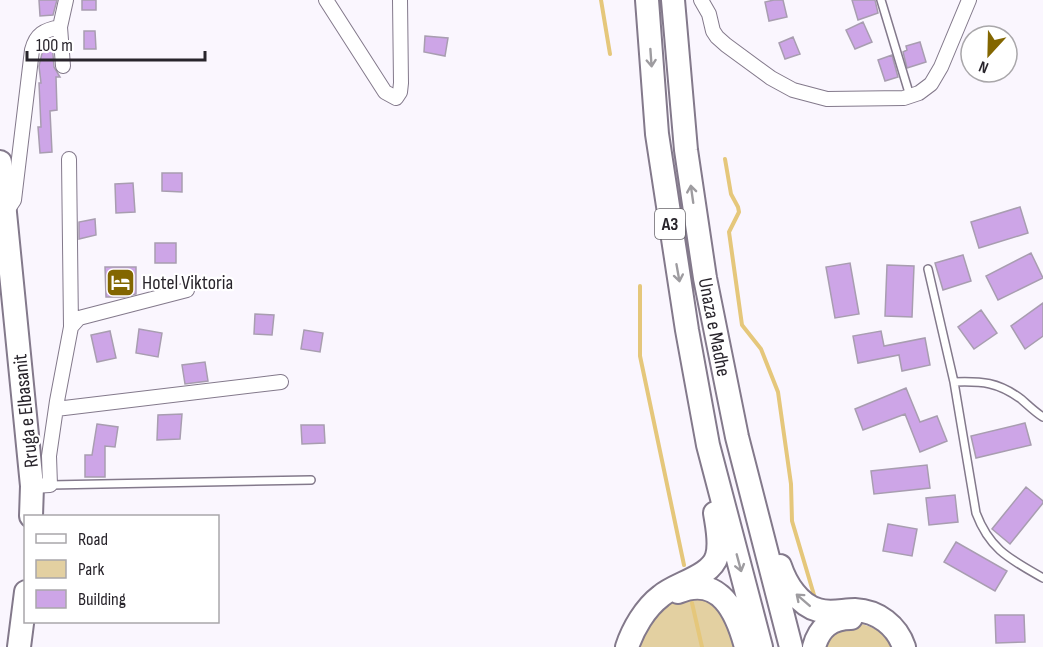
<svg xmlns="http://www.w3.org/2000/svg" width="1043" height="647" viewBox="0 0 1043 647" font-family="'Sofia Sans Condensed',sans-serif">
	<rect width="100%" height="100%" fill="#faf6fe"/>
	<path fill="#e3d0a1" d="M714,597L738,647H637L651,621L670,601Z
		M857,623C873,626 884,632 892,647H820L824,635Z"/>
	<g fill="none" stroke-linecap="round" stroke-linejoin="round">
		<path stroke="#e5c77b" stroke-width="4" d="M601,0L610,54
			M725,159L731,194L738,207L739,212L729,232L742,325L761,349L778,392L791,484L792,521L814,595
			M640,286V356L684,565
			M692,603L702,647"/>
	</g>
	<path fill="#cda5e7" stroke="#a89db0" stroke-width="1.5" d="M39,0H57L53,15L40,16Z
		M82,0H96V10H82Z
		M774,0H783L787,17L769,21L765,2Z
		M852,0H875L878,13L858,20Z
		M863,22L872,42L855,49L846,30Z
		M84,31H95L96,49H84Z
		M425,36L448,38L445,56L424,52Z
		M793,37L800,54L785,59L779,43Z
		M52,42L54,67L60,77H56L57,110L50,111L52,152L40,153L38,127H41L39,83H41L39,66L44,45Z
		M920,42L926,62L907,68L903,52L907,50L906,46Z
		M892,55L898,77L885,81L878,60Z
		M162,173H182V192L162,191Z
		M133,183L135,212L116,213L115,184Z
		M1020,207L1028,233L979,248L971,222Z
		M95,219L96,235L79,239V222Z
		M155,243H176V263H155Z
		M1031,253L1043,278L998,300L986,276Z
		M963,255L971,281L943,290L935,263Z
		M850,263L859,314L835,318L826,267Z
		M887,265L914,266L912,317L885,316Z
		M105,267H136V294L124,297H106Z
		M1043,303V336L1025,349L1011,326Z
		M981,310L997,333L974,349L958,327Z
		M255,314L274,315L272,335L254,334Z
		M139,329L162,333L158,357L136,353Z
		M304,330L323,333L320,352L301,349Z
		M110,331L116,358L97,362L91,335Z
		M881,331L884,346L925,338L930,365L902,371L899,355L858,363L853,336Z
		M205,362L208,381L185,384L182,365Z
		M906,388L920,422L937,416L947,441L920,452L905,414L863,430L855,409Z
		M182,414L180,439L157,440L158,415Z
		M1025,423L1031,445L976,458L971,436Z
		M97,424L118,427L115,447L105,446V477H85V455H92Z
		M301,425H324L325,443L302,444Z
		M927,465L930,488L874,494L871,471Z
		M1026,487L1043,501V503L1010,544L992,529Z
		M955,495L958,522L929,525L926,498Z
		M888,524L917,529L912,556L883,551Z
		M956,542L1007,571L995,591L944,562Z
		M995,615H1024L1025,642L996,643Z"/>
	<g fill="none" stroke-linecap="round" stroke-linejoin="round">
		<defs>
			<path id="service" d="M881,0L910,96
				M928,269L954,382L976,513C990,550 1010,559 1043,578
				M954,382C982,381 998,382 1021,399C1028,405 1035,412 1043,417
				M50,485L311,480"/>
			<path id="minor" d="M326,0L385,92L396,98L400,92L401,83L400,0
				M701,0L709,14L713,31L717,37L726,45L771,78L793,90L827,99L904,98L919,93L931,84L941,67L969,0
				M63,66L60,27L66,0
				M69,159L71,327
				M8,209L14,200L32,50C36,34 44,30 60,27
				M56,409L281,382
				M32,486L50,485L49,456L57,401L71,327L79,318L187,290"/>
			<path id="primary" d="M0,162L32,486L31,516
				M19,647L26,592"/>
			<path id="trunk" d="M647,0L657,134L687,330L708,445L761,647
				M673,0L686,150L705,278L737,437L791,647
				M780,566C786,584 799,605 818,610C830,614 843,610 855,610C878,611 897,626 904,647
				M678,592C720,574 737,613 746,647
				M627,647C633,629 645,608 661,596C676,583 711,577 717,556C721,543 717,526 715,513
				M814,647C819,628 831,618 851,618"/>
		</defs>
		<use href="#service" stroke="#83798b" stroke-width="10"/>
		<use href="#minor" stroke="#83798b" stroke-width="16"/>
		<use href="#primary" stroke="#83798b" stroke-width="26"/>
		<use href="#trunk" stroke="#83798b" stroke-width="26"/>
		<use href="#service" stroke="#fff" stroke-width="7"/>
		<use href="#minor" stroke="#fff" stroke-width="14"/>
		<use href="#primary" stroke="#fff" stroke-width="22"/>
		<use href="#trunk" stroke="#fff" stroke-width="22"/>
	</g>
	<defs><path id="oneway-shaft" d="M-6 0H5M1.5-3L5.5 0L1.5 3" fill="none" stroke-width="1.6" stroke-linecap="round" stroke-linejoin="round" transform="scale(1.5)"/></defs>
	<g stroke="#9e9ca0">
		<use href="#oneway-shaft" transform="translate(651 58) rotate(86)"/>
		<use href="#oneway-shaft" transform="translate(692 194) rotate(-98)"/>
		<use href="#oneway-shaft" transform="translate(678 273) rotate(80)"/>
		<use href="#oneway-shaft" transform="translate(739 563) rotate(75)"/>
		<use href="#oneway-shaft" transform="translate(803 600) rotate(-139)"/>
	</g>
	<defs>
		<symbol id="hotel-square" viewBox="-11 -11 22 22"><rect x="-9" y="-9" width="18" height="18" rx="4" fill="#836600" stroke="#fff"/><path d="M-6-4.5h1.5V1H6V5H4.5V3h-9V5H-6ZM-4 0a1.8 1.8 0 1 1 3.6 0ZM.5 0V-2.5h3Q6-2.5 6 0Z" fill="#fff"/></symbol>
	</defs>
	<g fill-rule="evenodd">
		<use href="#hotel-square" x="104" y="266" width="33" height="33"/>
	</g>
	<g text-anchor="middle" stroke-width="4.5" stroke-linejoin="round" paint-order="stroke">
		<rect fill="#fff" stroke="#68666b" stroke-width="1.5" x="655" y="209" width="30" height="30" rx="4.5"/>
		<g font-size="18" font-weight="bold" fill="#28242b">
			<text x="670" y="230">A3</text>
		</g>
		<g font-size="20" fill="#28242b" stroke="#fff" text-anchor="start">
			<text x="142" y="289">Hotel Viktoria</text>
		</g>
		<g font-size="20" fill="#28242b" stroke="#fff">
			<text transform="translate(715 327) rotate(79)" y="7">Unaza e Madhe</text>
			<text transform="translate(25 411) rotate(-96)" y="7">Rruga e Elbasanit</text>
		</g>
	</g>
	<rect x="24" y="515" width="195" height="108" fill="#ffffff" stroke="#a9a7aa" stroke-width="1.5"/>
	<rect x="36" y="534" width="30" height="9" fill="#ffffff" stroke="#a9a7aa" stroke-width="1.5"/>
	<text x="78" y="545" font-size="18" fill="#28242b">Road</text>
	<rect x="36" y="560" width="30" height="18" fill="#e3d0a1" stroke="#a9a7aa" stroke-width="1.5"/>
	<text x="78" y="575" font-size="18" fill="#28242b">Park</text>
	<rect x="36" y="590" width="30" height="18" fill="#cda5e7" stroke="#a9a7aa" stroke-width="1.5"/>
	<text x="78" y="605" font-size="18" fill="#28242b">Building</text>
	<g transform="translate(989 54) rotate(202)"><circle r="28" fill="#ffffff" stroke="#a9a7aa" stroke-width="1.5"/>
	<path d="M0-4.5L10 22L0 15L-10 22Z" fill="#836600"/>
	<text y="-9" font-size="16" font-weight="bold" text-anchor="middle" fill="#28242b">N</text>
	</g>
	<path d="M27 51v9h178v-9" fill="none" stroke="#28242b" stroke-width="3"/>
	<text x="36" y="51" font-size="18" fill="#28242b" stroke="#ffffff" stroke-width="4.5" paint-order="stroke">100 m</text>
</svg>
